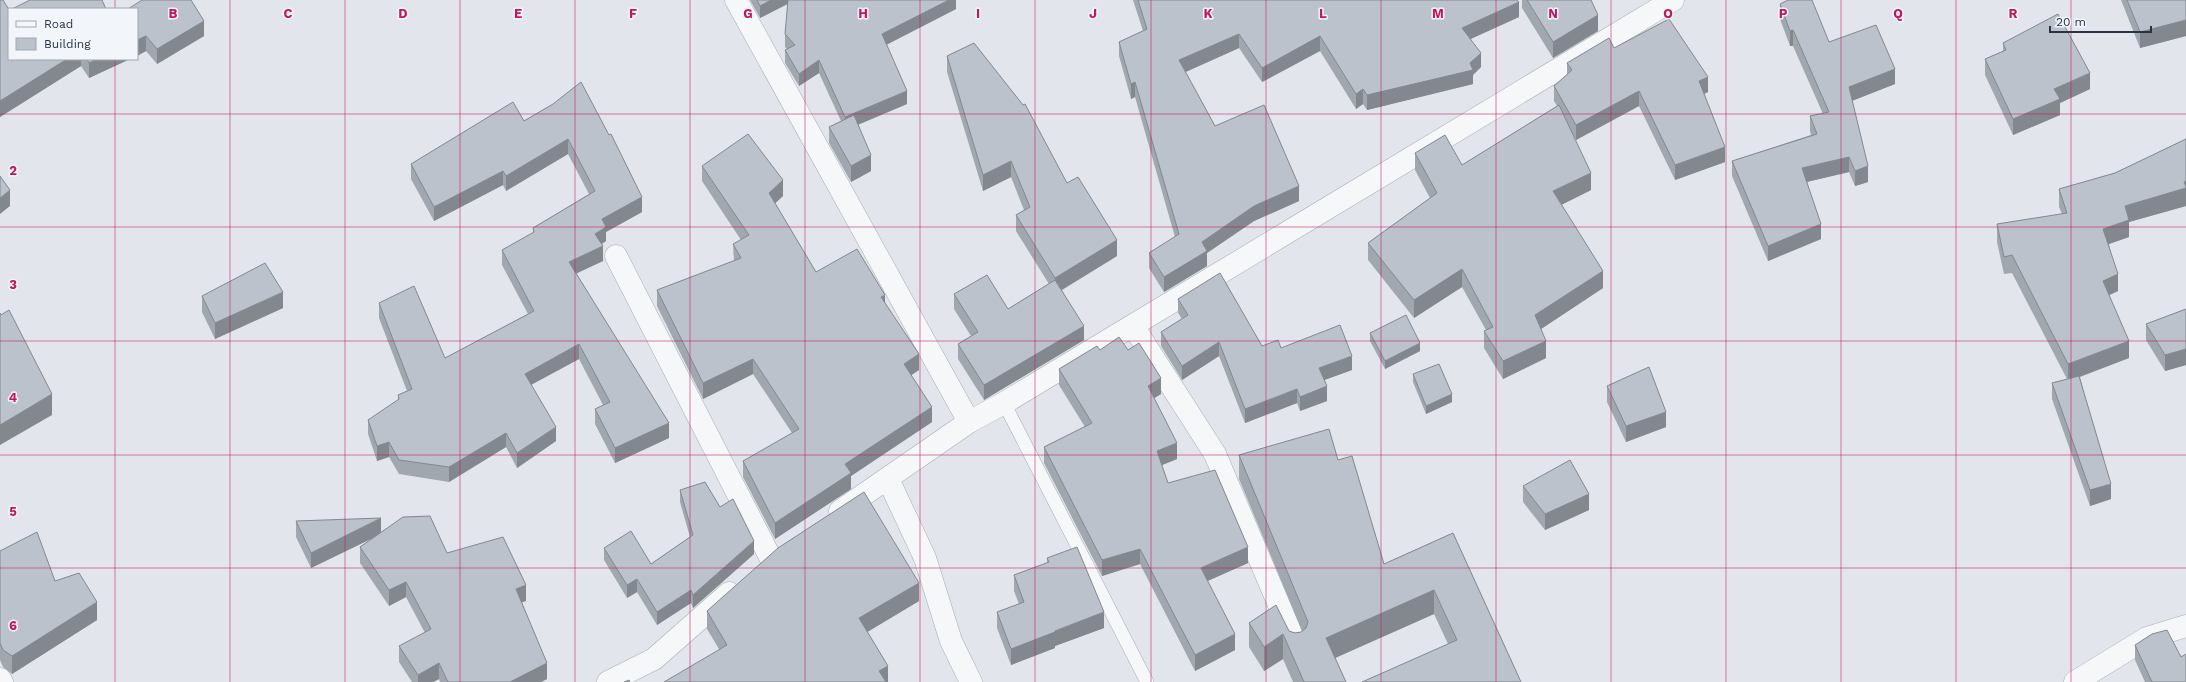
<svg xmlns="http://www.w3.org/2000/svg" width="2186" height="682" viewBox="0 0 2186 682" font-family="'Work Sans',sans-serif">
	<rect width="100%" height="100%" fill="#e2e6ec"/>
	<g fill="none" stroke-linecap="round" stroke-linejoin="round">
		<defs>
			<path id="service" d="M1004,403L1147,682"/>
			<path id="minor" d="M736,0L969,422
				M616,256L770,557
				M1133,326L1215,454L1296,645
				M888,479L925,558L951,641L971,682
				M840,511L969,422L1004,403L1673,0
				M0,679L2,682
				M608,682L654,659L729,593
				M2075,682L2147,638L2186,626"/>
		</defs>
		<use href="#service" stroke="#a6adb7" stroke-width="14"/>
		<use href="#minor" stroke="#a6adb7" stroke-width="23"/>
		<use href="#service" stroke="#f5f7f9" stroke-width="13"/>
		<use href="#minor" stroke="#f5f7f9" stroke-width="22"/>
	</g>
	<path fill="#a1a7af" d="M0,0L9,11V59H130L89,78L81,66L0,117Z
		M750,0H956V9L886,45L907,104L858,125L871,171L851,182L829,143V127L841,121L819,73L799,86L785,63V50L787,49L785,47V34L788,4L760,18Z
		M1133,0H1517L1519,17L1470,39L1481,67L1473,75V84L1367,110L1363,104L1356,109L1320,51L1262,82L1239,48L1185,72L1215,126L1299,201L1254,221L1207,253V266L1164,292L1149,268V253L1175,237L1135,97L1131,99L1119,56V42L1143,31Z
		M1522,0H1591L1598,31L1553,58L1522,8Z
		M2121,0H2186V36L2140,48Z
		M1780,4L1829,42L1895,84L1852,101L1868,182L1855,186L1849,172L1807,182L1821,239L1768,261L1732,176V161L1811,135L1810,131V116L1823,114L1793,46H1790L1780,19Z
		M137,9L204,36L157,64L146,51L137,56Z
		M2003,43L2090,89L2060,103V115L2013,135L1985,75V59L2003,51Z
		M1614,48L1708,92L1704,94L1725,162L1675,180L1639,106L1576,140L1569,128L1591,190L1561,205L1603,288L1541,329L1546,358L1503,379L1484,348V331L1486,330L1462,287L1414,318L1368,260V243L1430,198L1415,170V153L1462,165L1557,106L1554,101V86L1567,75V63Z
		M947,56L1067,183L1117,256L1062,290L1084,340L984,400L958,359V344L971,336L954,309V294L1008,309L1049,284L1016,231V215L1024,210L1011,177L983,191L947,72Z
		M553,104L642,212L606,232V241L602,244L603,261L576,273L669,438L615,463L595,424V409L603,405L579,359L531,385L556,441L517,468L506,447L449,482L399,474L389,457L377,461L368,434V420L398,400V395L407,391L379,318V303L445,358L528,314L502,265V250L533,233V228L589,194L568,154L506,191L503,185L434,221L411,179V164L524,121Z
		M2186,139V206L2129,222V237L2109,244L2118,291L2109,295L2129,358L2080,377L2111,499L2090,506L2052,399V383L2067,379L2012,273L2004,274L1997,242V224L2062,214L2059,207V189L2115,173Z
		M702,166L783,196L775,203L816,272L885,302L919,370L911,375L932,422L851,476V489L775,539L743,477V461L792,433L753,374L703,399L657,306V290L734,261L733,244L741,240L702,181Z
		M202,296L283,308L215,339L202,312Z
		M1178,299L1262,346L1281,348L1352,370L1324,380L1327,401L1300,411L1297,403L1245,423L1219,356L1182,380L1161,346V332L1182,319L1178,313Z
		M2186,309V365L2165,371L2146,340V324Z
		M1370,333L1420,351L1385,369L1370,341Z
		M1128,350L1161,394L1154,398L1177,459L1162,465L1168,483L1248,563L1207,581L1235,650L1195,671L1140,564L1102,576L1044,463V447L1085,427L1059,385V369Z
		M1413,374L1452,402L1426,414L1413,382Z
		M1607,386L1666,427L1626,442L1607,402Z
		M1239,455L1338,460L1384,564L1453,533L1521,682L1448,644L1434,614L1335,658L1346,682H1293L1283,659L1264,671L1249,647V623L1289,631L1295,633L1301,632L1302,631L1239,479Z
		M1523,486L1589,510L1545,530L1523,502Z
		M680,490L720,507L754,554L693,608L691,603L657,625L637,592L627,598L604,560V548L651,564L690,537L680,502Z
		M296,521L381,532L447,553L526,601L522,602L547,679L541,682H440L439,679L433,682H412L399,662V646L425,633L406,597L389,606L360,563V547L373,538L311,568L296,537Z
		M0,551L55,581L97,620L12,674L3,667L0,660Z
		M1047,558L1104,628L1055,646V648L1011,665L997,628V612L1019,604L1014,591V575L1047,563Z
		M919,601L867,632L888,682L719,649L707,629V611Z
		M2135,645L2186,682H2145L2135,660Z"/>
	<path fill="#83888f" d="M771,0H789V3L760,18V6Z
		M949,0H956V9L882,47V34Z
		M1519,2V17L1462,43V28Z
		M1598,15V31L1553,58V42Z
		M2186,20V36L2140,48V32Z
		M204,21V36L157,64V49Z
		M1793,30V46H1790V31Z
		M1239,34V48L1179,75V60Z
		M146,36V51L137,56V40Z
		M1320,36V51L1262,82V68Z
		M1481,53V67L1473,75V84L1367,110V95L1470,63Z
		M67,59H81V66L0,117V101Z
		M97,59H130L89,78V63Z
		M819,60V73L799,86V74Z
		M1895,69V84L1849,102V87Z
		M2090,73V89L2060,103V115L2013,135V119L2054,89Z
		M1708,77V92L1699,96V81Z
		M1135,82V97L1131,99V84Z
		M1363,89V104L1356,109V94Z
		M907,91V104L845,130V117Z
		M1639,91V106L1576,140V125Z
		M568,139V154L506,191V176Z
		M1725,147V162L1675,180V165Z
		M871,155V171L851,182V166Z
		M1849,157V172L1802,183V168Z
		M1011,161V177L983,191V175Z
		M1868,166V182L1855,186V171Z
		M503,171V185L434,221V207Z
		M1591,173V190L1553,209V191Z
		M783,180V196L769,209V193Z
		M2186,181V206L2129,222V237L2103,246V229L2125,206Z
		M1299,186V201L1254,221L1207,253V266L1164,292V277L1202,242L1254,206Z
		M10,190V206L0,214V198Z
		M642,197V212L606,232V241L595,248V234L602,219Z
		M1821,224V239L1768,261V246Z
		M1117,240V256L1055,294V278Z
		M603,246V261L569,277V262Z
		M1462,269V287L1414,318V300Z
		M1603,271V288L1535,333V315Z
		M2118,274V291L2103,298V281Z
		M283,292V308L215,339V323Z
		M885,295V311L881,297Z
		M1084,326V340L984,400V385Z
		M1546,341V358L1503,379V361Z
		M2129,341V358L2068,381V364Z
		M1219,342V356L1182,380V366Z
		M1420,343V351L1385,369V361Z
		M579,344V359L525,388V374Z
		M2186,349V365L2165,371V355Z
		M919,354V370L904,380V364Z
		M1352,356V370L1319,382V368Z
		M753,359V374L703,399V383Z
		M1161,378V394L1148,402V386Z
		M1327,386V401L1300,411V397Z
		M1297,389V403L1245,423V409Z
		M52,394V415L0,445V425Z
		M1452,394V402L1426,414V406Z
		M932,407V422L851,476V489L775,539V523L845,464Z
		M1666,412V427L1626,442V426Z
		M669,423V438L615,463V448Z
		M556,427V441L517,468V453Z
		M506,433V447L449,482V467Z
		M389,442V457L377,461V446Z
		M1177,443V459L1157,467V451Z
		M2111,484V499L2090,506V490Z
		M1589,494V510L1545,530V514Z
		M381,518V534L311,568V553Z
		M754,541V554L693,608V595Z
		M1248,547V563L1201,584V568Z
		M1140,549V564L1102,576V560Z
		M637,579V592L627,598V585Z
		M406,582V597L389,606V590Z
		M919,583V601L859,637V618Z
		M526,585V601L516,604V589Z
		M691,590V603L657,625V612Z
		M1434,590V614L1326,662V638Z
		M97,602V620L12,674V656Z
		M1104,612V628L1055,646V648L1011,665V649L1055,631Z
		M1235,634V650L1195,671V655Z
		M1283,634V659L1264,671V647Z
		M439,663V679L433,682H418V675Z
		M547,663V679L541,682H510Z
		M888,666V682H879V671Z"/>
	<path fill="#bbc2cc" stroke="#83888f" d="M0,0H3L9,10V59H67L0,101Z
		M30,0H102L106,9H12Z
		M142,0H191L204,21L157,49L146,36L137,40V9H128Z
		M757,0H771L760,6Z
		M788,0H949L882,34L907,91L845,117L819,60L799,74L785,50L795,45L785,34Z
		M1138,0H1517L1519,2L1462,28L1481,53L1470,63L1473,70L1367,95L1363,89L1356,94L1320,36L1262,68L1239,34L1179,60L1215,126L1264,105L1299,186L1254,206L1202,242L1207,251L1164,277L1149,253L1179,234L1135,82L1131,84L1119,42L1147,29Z
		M1527,0H1591L1598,15L1553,42Z
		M1788,0H1812L1829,42L1876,25L1895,69L1849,87L1868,166L1855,171L1849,157L1802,168L1821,224L1768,246L1732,161L1817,134L1810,116L1829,112L1793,30L1790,31L1780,4Z
		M2127,0H2186V20L2140,32Z
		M2058,14L2090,73L2054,89L2060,99L2013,119L1985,59L2006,50L2003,43Z
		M1669,19L1708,77L1699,81L1725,147L1675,165L1639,91L1576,125L1554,86L1572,70L1567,63L1609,38L1614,48Z
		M974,43L1023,105L1025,104L1067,183L1078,177L1117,240L1055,278L1016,215L1030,207L1011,161L983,175L947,56Z
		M87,59H97L89,63Z
		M581,82L609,135L611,134L642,197L602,219L606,227L595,234L603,246L569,262L669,423L615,448L595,409L610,402L579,344L525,374L556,427L517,453L506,433L449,467L399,460L389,442L377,446L368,420L399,399L398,395L412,389L379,303L414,286L445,358L534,311L502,250L534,232L533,228L595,191L568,139L506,176L503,171L434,207L411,164L513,102L524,121L553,104Z
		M1559,105L1591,173L1553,191L1603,271L1535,315L1546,341L1503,361L1484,331L1493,327L1462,269L1414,300L1368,243L1437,193L1415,153L1445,135L1462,165Z
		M854,115L871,155L851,166L829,127Z
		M748,134L783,180L769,193L816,272L857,249L885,295L881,297L919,354L904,364L932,407L845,464L851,473L775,523L743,461L799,429L753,359L703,383L657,290L741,258L733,244L749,235L702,166Z
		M2186,139V181L2184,182L2186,187V188L2125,206L2129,220L2103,229L2118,274L2103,281L2129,341L2068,364L2012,255L2004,257L1997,224L2067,213L2059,189L2115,173Z
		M0,176L10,190L0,198Z
		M265,263L283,292L215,323L202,296Z
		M1220,273L1262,346L1278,340L1281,348L1340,325L1352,356L1319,368L1327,386L1300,397L1297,389L1245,409L1219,342L1182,366L1161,332L1188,315L1178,299Z
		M987,275L1008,309L1055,280L1084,326L984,385L958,344L978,332L954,294Z
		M2186,309V349L2165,355L2146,324Z
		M9,310L52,394L0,425V313L1,315Z
		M1406,315L1420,343L1385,361L1370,333Z
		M1119,337L1128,350L1139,343L1161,378L1148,386L1177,443L1157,451L1168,483L1215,470L1248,547L1201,568L1235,634L1195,655L1140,549L1102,560L1044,447L1092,423L1059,369L1097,346L1100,350Z
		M1439,364L1452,394L1426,406L1413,374Z
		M1649,367L1666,412L1626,426L1607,386Z
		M2079,376L2111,484L2090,490L2052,383Z
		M1329,429L1338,460L1352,456L1384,564L1453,533L1521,682H1362L1457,640L1434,590L1326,638L1346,682H1304L1283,634L1264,647L1249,623L1276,605L1289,631L1295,633L1301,632L1306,628L1308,622L1239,455Z
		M1570,460L1589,494L1545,514L1523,486Z
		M705,482L720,507L733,499L754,541L693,595L691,590L657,612L637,579L627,585L604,548L631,531L651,564L693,535L680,490Z
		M864,492L919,583L859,618L888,666L879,671L886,682H664L727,645L707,611L778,548Z
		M430,516L447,553L503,537L526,585L516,589L547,663L510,682H448L439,663L418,675L399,646L431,629L406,582L389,590L360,547L403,517Z
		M381,518L311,553L296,521Z
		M37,532L55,581L79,573L97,602L12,656L3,650L0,643V551Z
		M1077,547L1104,612L1055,631V632L1011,649L997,612L1024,602L1014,575L1049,562L1047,558Z
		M2167,630L2181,657L2186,654V682H2152L2135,645L2152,634Z
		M629,680L630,682H624Z"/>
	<path fill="none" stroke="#c2185b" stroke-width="1" stroke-opacity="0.55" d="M115,0V9M230,0V682M345,0V682M460,0V682M575,0V682M690,0V682M805,0V682M920,0V682M1035,0V682M1151,0V682M1266,0V682M1381,0V682M1496,0V682M1611,0V682M1726,0V682M1841,0V682M1956,0V682M2071,0V682M115,59V682M0,114H2186M0,227H2186M0,341H2186M0,455H2186M0,568H2186"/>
	<g font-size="13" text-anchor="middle" font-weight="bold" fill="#c2185b" stroke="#f2f5f9" stroke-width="3" stroke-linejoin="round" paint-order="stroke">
		<text x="173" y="18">B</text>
		<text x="288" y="18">C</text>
		<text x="403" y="18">D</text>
		<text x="518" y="18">E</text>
		<text x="633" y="18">F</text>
		<text x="748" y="18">G</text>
		<text x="863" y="18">H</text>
		<text x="978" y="18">I</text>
		<text x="1093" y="18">J</text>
		<text x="1208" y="18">K</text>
		<text x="1323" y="18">L</text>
		<text x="1438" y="18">M</text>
		<text x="1553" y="18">N</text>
		<text x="1668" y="18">O</text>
		<text x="1783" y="18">P</text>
		<text x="1898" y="18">Q</text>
		<text x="2013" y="18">R</text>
		<text x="13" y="175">2</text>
		<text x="13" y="289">3</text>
		<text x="13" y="402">4</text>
		<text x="13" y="516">5</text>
		<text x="13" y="630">6</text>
	</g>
	<rect x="8" y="8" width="130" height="52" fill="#f2f5f9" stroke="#a1a7b1"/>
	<rect x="16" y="21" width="20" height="6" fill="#f5f7f9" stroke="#a1a7b1"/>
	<text x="44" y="28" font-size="12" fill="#283346">Road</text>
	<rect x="16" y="38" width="20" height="12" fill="#bbc2cc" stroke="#a1a7b1"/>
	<text x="44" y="48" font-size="12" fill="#283346">Building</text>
	<path d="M2050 26v6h101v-6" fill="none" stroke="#283346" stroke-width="2"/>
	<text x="2056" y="26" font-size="12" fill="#283346" stroke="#f2f5f9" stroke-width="3" paint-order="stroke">20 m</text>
</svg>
